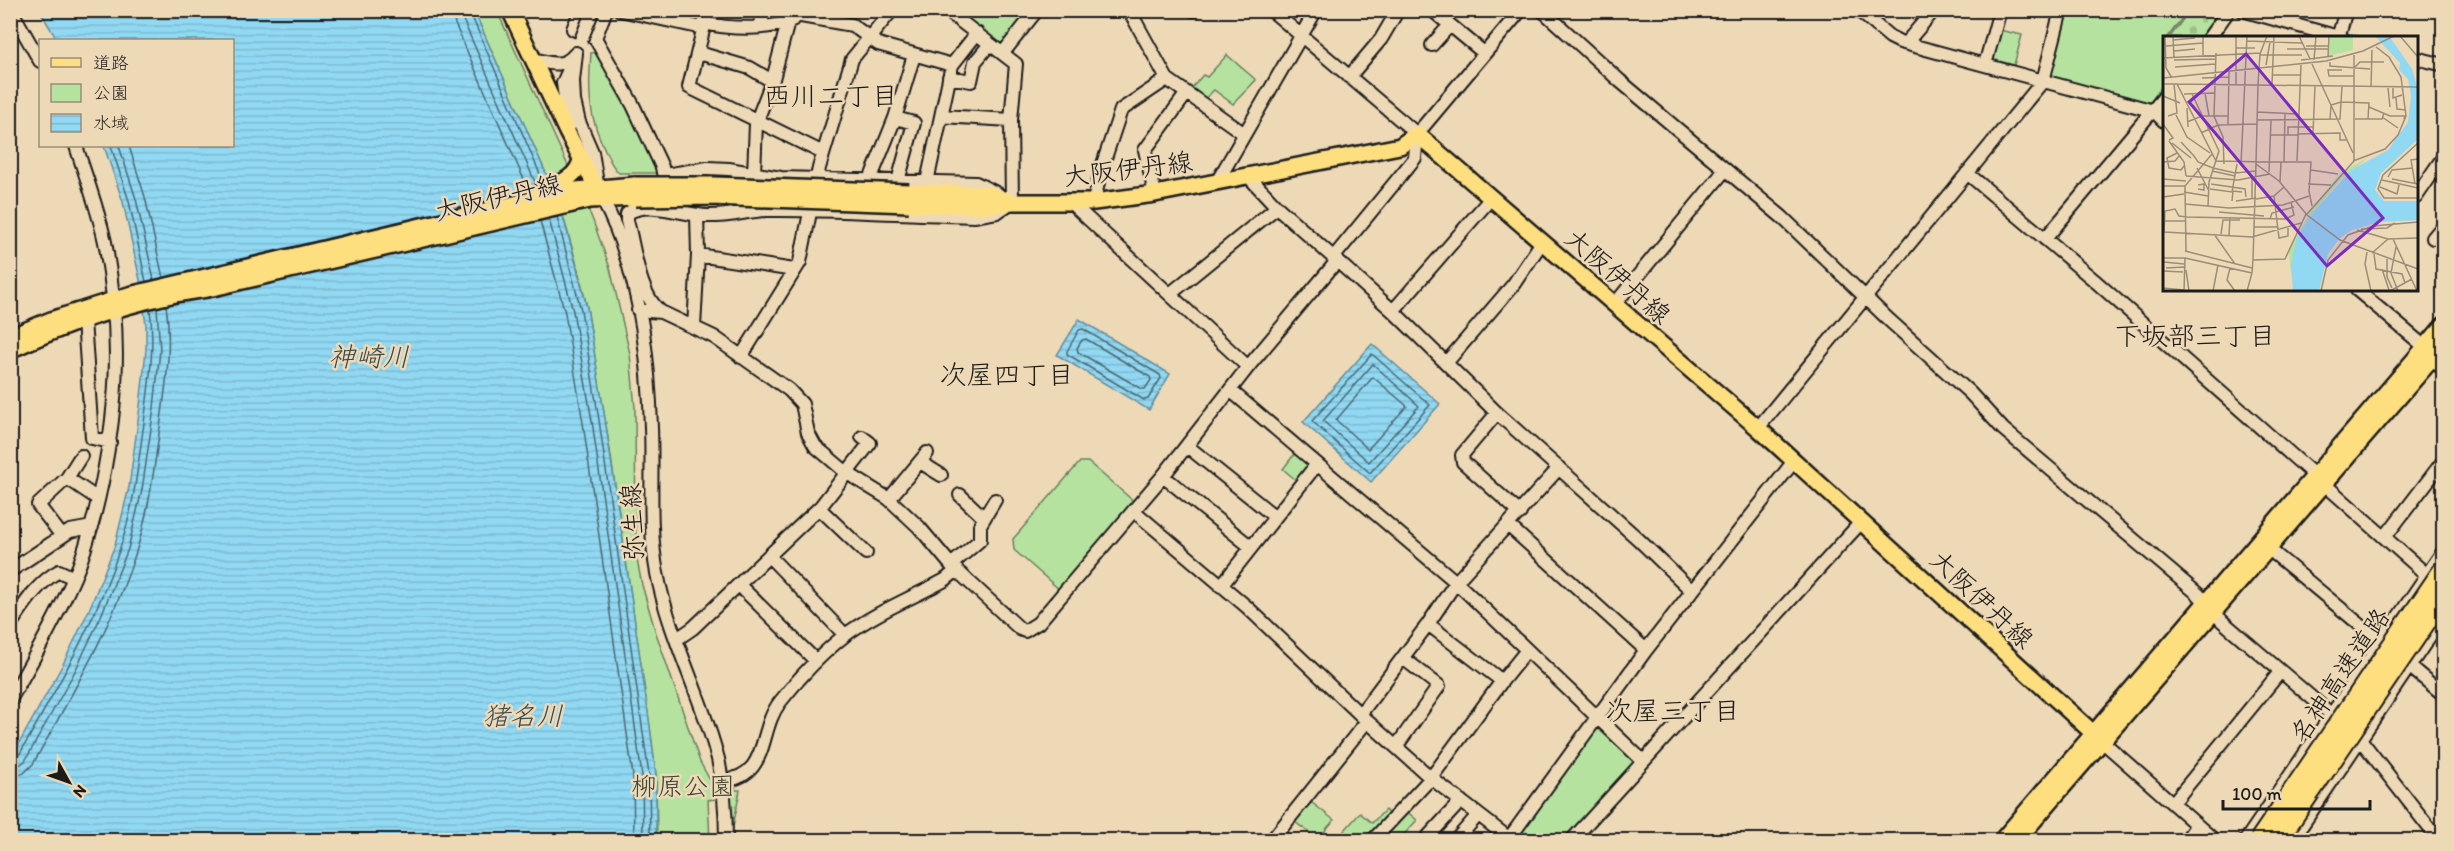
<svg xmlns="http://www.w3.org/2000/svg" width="2454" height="851" viewBox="0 0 2454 851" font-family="Itim,'Klee One',sans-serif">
	<defs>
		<pattern id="grass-dots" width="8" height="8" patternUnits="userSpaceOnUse" patternTransform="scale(1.5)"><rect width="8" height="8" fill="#b6e29f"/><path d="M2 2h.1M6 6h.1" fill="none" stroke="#9cc188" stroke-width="1.8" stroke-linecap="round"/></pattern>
		<pattern id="cemetery-stones" width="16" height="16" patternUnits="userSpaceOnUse" patternTransform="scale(1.5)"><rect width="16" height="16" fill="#b6e29f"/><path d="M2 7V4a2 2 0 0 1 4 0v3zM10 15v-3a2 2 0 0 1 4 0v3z" fill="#9cc188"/></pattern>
		<pattern id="water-rules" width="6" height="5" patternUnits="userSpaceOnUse" patternTransform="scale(1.5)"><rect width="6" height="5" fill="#91d8f2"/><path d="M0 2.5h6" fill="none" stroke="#7cb9cf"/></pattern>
	</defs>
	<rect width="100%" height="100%" fill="#eed9b7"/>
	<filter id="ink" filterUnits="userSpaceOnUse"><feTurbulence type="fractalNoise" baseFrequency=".0167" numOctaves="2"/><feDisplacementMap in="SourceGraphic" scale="12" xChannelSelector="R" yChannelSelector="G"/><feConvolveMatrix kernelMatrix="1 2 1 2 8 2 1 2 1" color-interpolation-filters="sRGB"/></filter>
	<g filter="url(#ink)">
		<path fill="url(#grass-dots)" stroke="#697f5e" stroke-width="1.5" d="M733,785L736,790H740L732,833L729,790Z"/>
		<path fill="url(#cemetery-stones)" stroke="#697f5e" stroke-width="1.5" d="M2189,11H2220L2200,37H2170Z"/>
		<path fill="#b6e29f" stroke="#697f5e" stroke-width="1.5" d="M474,11H497L592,218L610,268L630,354L635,408L636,555L642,585L655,630L700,762L711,782L715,799L708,800L710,840H657L656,775L652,741L610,450L587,307L577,265L564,219L548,178Z
			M969,11H1033L1004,48L965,16Z
			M2067,11H2187L2168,37L2164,38V83L2150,103L2055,78L2050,70Z
			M1999,30L2022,35L2014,65L1995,60L1992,57Z
			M598,52L632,112L658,173H619C613,168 610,161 607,154C588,117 588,93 591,53Z
			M1227,55L1256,80L1233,104L1214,90L1203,101L1189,91L1203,75L1207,77Z
			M1296,452L1307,462L1308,470L1298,482L1283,469Z
			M1080,462H1088L1137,504L1061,591L1014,550L1013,539Z
			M1600,729L1634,761V765L1564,840H1519L1518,836L1596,730Z
			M1311,802L1334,820L1318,839L1295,822Z
			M1385,810L1396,821L1406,811L1417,820L1399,840H1336L1360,813L1372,823Z"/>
		<path fill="url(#water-rules)" stroke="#628d9c" stroke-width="1.5" d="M40,11H474L548,178L562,213L576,264L587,308L605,419L649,719L656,775V840H11V758L63,664L89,610L115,545L129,487L140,406L146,350V325L140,280L123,202L104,146H232V40H57Z
			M1079,319L1170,374L1149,410L1057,355Z
			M1372,344L1440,404L1371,482L1303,422Z"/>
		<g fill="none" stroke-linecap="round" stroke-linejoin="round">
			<path stroke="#4b6772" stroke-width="1.5" d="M452,10L455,24L529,191
				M461,10L463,20L536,184
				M469,10L543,181
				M111,146L129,201L146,282
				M119,146L136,199L154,280
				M129,146L145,197L163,278
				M557,217L581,310L599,420L649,775L650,840
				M549,219L573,311L592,421L642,776L643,840
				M540,221L565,313L583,423L633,776L634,840
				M1083,329L1160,375L1161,378L1148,399L1144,400L1067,354V351L1079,330Z
				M1086,339L1150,377L1151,380L1145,389H1142L1078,352L1077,348L1082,340Z
				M1372,354L1430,405L1370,473L1312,421Z
				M1373,364L1419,406L1369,462L1323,421Z
				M1373,377L1407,406L1368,449L1336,420Z
				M10,760L18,757C56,689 96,622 120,548C134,508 138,464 144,423C149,385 155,347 150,309
				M10,768L18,766L25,761L75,671L101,616L128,549L142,490L154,408L160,350L157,308
				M10,777L24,773L33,764C71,696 112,627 136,552C149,512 154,469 160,427C166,387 172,346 166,305"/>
			<path stroke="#628d9c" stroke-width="3" d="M2342,32L2361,38"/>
			<defs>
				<path id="minor" d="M11,10L40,61
					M581,10L573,29L595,38L633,105L662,167L665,183
					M620,10L703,28
					M708,10L689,87L823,153
					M946,10L1016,64L1011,120L1012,202
					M1129,10L1167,79L1243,133
					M1193,10H1194
					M1271,10L1417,134
					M1432,10L1484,53
					M1542,10L1620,81L1782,217L1889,320L1970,393L2003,429L2198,594L2222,621L2360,739L2439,840
					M1858,10L1890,37L1900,42L2154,111L2164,121
					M2242,10L2342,38
					M801,16L852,25L878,44L952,65
					M704,23C729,29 771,31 794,19
					M759,27L765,10
					M595,38L606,10
					M2209,38L2229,10
					M2338,38L2346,10
					M1906,43L1934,10
					M1432,45L1450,25
					M576,53L573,81L574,101L579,122L592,152L597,183
					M699,53L750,68L772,81
					M1003,53L1037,10
					M2416,58L2444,65
					M533,59C550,63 563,69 575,54
					M1985,65L2000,10
					M949,77L971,81L975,62L990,44
					M1349,77L1381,39L1398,10
					M941,116L1011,120
					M895,118L914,123L898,181
					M569,127L563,83L571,65
					M1417,134L1521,10
					M1967,173L2094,280L2427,575
					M754,174L756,123L773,79L788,22
					M665,175L708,168L729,169L781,178L976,183L998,194
					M1248,176L1277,207L1393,311L1497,413L1637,538L1692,591
					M870,180L895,118L914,55
					M927,182L952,65L977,33
					M1217,182L1316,10
					M1155,194L1145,150L1187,93
					M2416,197L2444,156
					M602,199C638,265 649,354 651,428C653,476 648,526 657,573C669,637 702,696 718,759C724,786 726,813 726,840
					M1070,202L1248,367
					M1094,202L1100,173L1121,110L1167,79
					M2433,238L2444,225
					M2045,239L2164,97
					M698,255L794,270
					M1333,258L1415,158L1417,134
					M2357,290L2425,347L2432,359L2444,370
					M1170,294L1277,207
					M1614,305L1725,170
					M638,310L661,312L714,337L789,390L802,404L808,433L815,446L847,473L889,499L919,527L951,565L1020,629L1025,631L1038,623L1163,476L1248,367L1337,261
					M1393,311L1491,198
					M661,312C638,294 635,249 627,221V214C646,199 685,215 707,216C728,217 746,211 766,210C835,209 905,214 974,216L997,212L1006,206
					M84,320L92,438L110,442
					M694,327L698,255L697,215
					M741,357L800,262L819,168L852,59L892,10
					M1446,363L1513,285L1542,242
					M1230,390L1456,582L1643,761
					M1497,413L1462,455L1463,462L1520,513
					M1758,428L2043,81L2061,10
					M1187,446L1274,516
					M920,462L941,475
					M1163,476L1251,547
					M67,478L98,499
					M960,495L984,518
					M889,499L927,453
					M819,508L866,553
					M1134,511L1247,607L1367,721L1431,778L1511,840
					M1509,526L1646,650
					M62,536L38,505L67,478L81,456
					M2385,537L2444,460
					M2269,549L2388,648
					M769,556L845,635
					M951,565L980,540V525L995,500
					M10,571L70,531L92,527
					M739,585L816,661
					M1221,586L1317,464
					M10,625C24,605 37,583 59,571L74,578
					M677,639L693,628L821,506L870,443L862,437
					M2403,661L2444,695
					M1502,681L1527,650
					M10,700C35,656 60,612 79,566C89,538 96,511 102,482C119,398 121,327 105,242C98,209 86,177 76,146
					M1361,713L1428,624L1456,582L1559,468
					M2103,742L2214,840
					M1396,747L1439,686L1403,658
					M722,781C771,776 757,732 780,702C799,678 820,655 844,636C874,613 912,598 945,580L957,570
					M2173,803L2280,672
					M1272,840L1367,721
					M1373,840L1431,778L1502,681L1428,624
					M1425,840L1461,801
					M1456,840L1478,815
					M1508,840L1646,650L1794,461
					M1572,840L1862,521
					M2186,840L2197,825
					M2246,840L2444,550
					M2292,840L2444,615"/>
				<path id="major" d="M510,10L567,132L601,196
					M909,192L989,194L1009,201
					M539,193C555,185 578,179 581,159
					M909,204L988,206L1012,202H1094L1155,194L1400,146L1417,134L1758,428L2103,742
					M10,337L51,320L129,295L527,201L576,190L635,185
					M10,350C60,327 113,308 167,296C183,292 200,291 217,287L590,200L635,198
					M2002,840L2444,325
					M2017,840L2444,345"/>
			</defs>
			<use href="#minor" stroke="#1c1c1c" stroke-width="16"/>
			<use href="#major" stroke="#1c1c1c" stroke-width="20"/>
			<use href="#minor" stroke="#eed9b7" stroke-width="12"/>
			<use href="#major" stroke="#fedf80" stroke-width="15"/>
			<defs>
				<path id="minor-bridge" d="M581,40L593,10"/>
				<path id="major-bridge" d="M635,185H714L909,192
					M635,198L710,197L909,204"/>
				<path id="highway-bridge" d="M2259,840L2444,568
					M2278,840L2444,596"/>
			</defs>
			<use href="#minor-bridge" stroke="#1c1c1c" stroke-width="16" stroke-linecap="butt"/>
			<use href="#major-bridge" stroke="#1c1c1c" stroke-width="20" stroke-linecap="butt"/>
			<use href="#highway-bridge" stroke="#1c1c1c" stroke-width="22" stroke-linecap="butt"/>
			<use href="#minor-bridge" stroke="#eed9b7" stroke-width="12"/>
			<use href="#major-bridge" stroke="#fedf80" stroke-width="15"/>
			<use href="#highway-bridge" stroke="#fedf80" stroke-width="18"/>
		</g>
	</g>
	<g text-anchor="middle" stroke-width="5" stroke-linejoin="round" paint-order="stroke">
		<g font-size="26" fill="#1c1c1c" stroke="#eed9b7">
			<text transform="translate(1128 169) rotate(-7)" y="9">大阪伊丹線</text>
			<text transform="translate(498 197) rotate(-13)" y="9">大阪伊丹線</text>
			<text transform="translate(1618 276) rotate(41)" y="9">大阪伊丹線</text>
			<text transform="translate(632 522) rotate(-93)" y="9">弥生線</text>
			<text transform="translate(1982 599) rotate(43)" y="9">大阪伊丹線</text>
			<text transform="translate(2340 675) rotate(-56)" y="9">名神高速道路</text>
		</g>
		<g font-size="26" fill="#3b4436" stroke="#eed9b7">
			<text x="683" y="795">柳原公園</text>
		</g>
		<g font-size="27" fill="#1c1c1c" stroke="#eed9b7">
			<text x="831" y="105">西川二丁目</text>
			<text x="2195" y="345">下坂部三丁目</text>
			<text x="1007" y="384">次屋四丁目</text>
			<text x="1673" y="720">次屋三丁目</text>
		</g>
		<g font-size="27" font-style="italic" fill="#394b52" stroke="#eed9b7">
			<text x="369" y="366">神崎川</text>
			<text x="523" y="725">猪名川</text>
		</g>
	</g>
	<g transform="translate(2163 36)">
		<rect width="255" height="255" fill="#eed9b7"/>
		<path d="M167,0H190V14L166,20Z" fill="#b6e29f"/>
		<path d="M206,121L179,142L147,180L134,205L128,240L126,215L146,177L177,137Z" fill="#b6e29f"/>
		<path d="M212,0H226L249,33L255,54V103L218,137L212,154L221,165H255V184L216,186L189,194L177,202L165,218L156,255H130L128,230L133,204L147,180L188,134L225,114L245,86L248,60L245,43L236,34L237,27Z" fill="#91d8f2"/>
		<path fill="none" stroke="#9a8d79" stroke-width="1.5" d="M2,0L3,32L9,42M10,0L11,22M40,0V19M73,0V48M136,0L147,23M237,0L255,21M10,4L32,2M84,5L139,7M3,10L40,7M143,10H166M73,12H92M124,13H166M11,15L32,13M53,17L51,80L60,101L61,128M97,19H139M165,21L166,0M0,22L97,17M11,24L53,23M138,24L170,20M151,24L153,0M167,26V30L207,33M149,28L190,117M103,29L107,6M12,31L52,28M192,31L197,26H221M179,34H165L166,40H191M109,39H138M0,42L163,25L200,15L231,0M39,42L66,41M0,48H14L53,125L106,126M14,48L255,51M95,48L97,18L104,0M95,48L93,128L116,145L144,179L177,204L255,233M109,48L111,0M208,51L209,14M225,52L227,71M230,52V62L239,59M42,57L46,80M21,58L51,57M29,58L56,115L46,146L45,170M0,60L17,67M233,62L234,73L243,74M206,71L227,80H242L241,83M24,72L25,91M94,76L135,78M13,79L24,101L47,117M5,80L14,77L11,48M219,81L235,92M192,83H219L221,77M94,84L177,83L179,50M167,84L168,69L178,66L206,67L205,83M24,86L39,80H65M0,88L10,102L6,104M65,89L66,36M38,97L55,89L94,88M135,98L177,97V104H184M150,98L152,50M108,99H135M125,99V91H150M6,105L21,126L23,140M18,106L31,120M9,107L28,122M255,107L220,139L215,153L221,162H255M14,117L4,122L6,132L18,134L21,130M31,120L35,126L50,132L72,137L93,135M134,125L138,29M190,125L222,113L235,99L243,80L238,41L226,21L213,11M0,126L12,125L17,119M106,126H148L146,155L149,170M121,126L122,77M78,128L84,0M34,132L46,155M148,134L175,138M49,135L72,140M106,136L108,84M23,140L75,144L107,138M225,141L229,134L250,132M89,142V162M0,143L23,145M229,143L255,148M219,144L255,152M117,146L118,126M48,148L82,153L83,161M145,148L168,149M252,148L248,124L255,123M0,150H22M217,151L234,158L236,149M35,153L41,154V148L35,149M47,153L69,156L74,128M21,156L45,160M111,160L116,202L125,200V192M0,161L21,158M93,163L111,160L121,151M69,165L70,155L79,156M73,165L93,162M22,168L66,172L120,169L146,160M56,176L101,180M144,178L191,125V19M107,183L109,177L131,171M1,185H23M91,191H114M198,193L224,192L232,187M194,194L225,203L255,202M1,196L2,175L12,173L16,180L24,181L122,183L131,179L128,166M1,196L89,201L138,187M51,198L72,228M58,198L60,184H77M66,199L67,181M230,203L254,255M233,211L228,237L235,255M22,215L89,232M23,215L22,150L49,118M204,216L202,228L208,255M209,217L225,203M211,218L213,233L239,238L242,247M0,222H22L89,237L90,224L122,223L143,178M224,223V241L229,252M90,224L93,128M1,226L21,228M3,232L21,231M67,232L64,244L72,255M219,233L226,254M23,234L26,255M0,235L20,236M0,252L21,254M21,255L22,222M50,255L55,229M84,255L89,237M158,255L165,224L185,199L210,190L255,186M227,255L249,243"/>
		<path fill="#7b2cbf" fill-opacity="0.15" stroke="#7b2cbf" stroke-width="3" d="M83,18L220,182L164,230L26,66Z"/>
		<rect width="255" height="255" fill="none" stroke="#1c1c1c" stroke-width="3"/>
	</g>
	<rect width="2454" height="851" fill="none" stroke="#eed9b7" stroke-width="36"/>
	<rect x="18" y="18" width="2418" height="815" fill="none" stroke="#1c1c1c" stroke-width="2" filter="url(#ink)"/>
	<rect x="39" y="39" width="195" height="108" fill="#eed9b7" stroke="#9a8d79" stroke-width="1.5"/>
	<rect x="51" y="58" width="30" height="9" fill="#fedf80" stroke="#9a8d79" stroke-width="1.5"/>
	<text x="93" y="69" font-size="18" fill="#1c1c1c">道路</text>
	<rect x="51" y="84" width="30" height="18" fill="#b6e29f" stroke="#9a8d79" stroke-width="1.5"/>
	<text x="93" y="99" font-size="18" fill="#1c1c1c">公園</text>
	<rect x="51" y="114" width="30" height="18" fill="url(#water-rules)" stroke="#9a8d79" stroke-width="1.5"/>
	<text x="93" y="129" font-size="18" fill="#1c1c1c">水域</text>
	<g transform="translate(69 782) rotate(130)" stroke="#eed9b7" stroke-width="4.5" paint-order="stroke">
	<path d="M0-4.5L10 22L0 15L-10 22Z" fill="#1c1c1c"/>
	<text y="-9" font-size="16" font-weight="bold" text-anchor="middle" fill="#1c1c1c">N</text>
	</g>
	<path d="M2223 800v9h147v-9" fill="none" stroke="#1c1c1c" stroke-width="3"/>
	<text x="2232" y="800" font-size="18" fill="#1c1c1c" stroke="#eed9b7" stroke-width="4.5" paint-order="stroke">100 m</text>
</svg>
